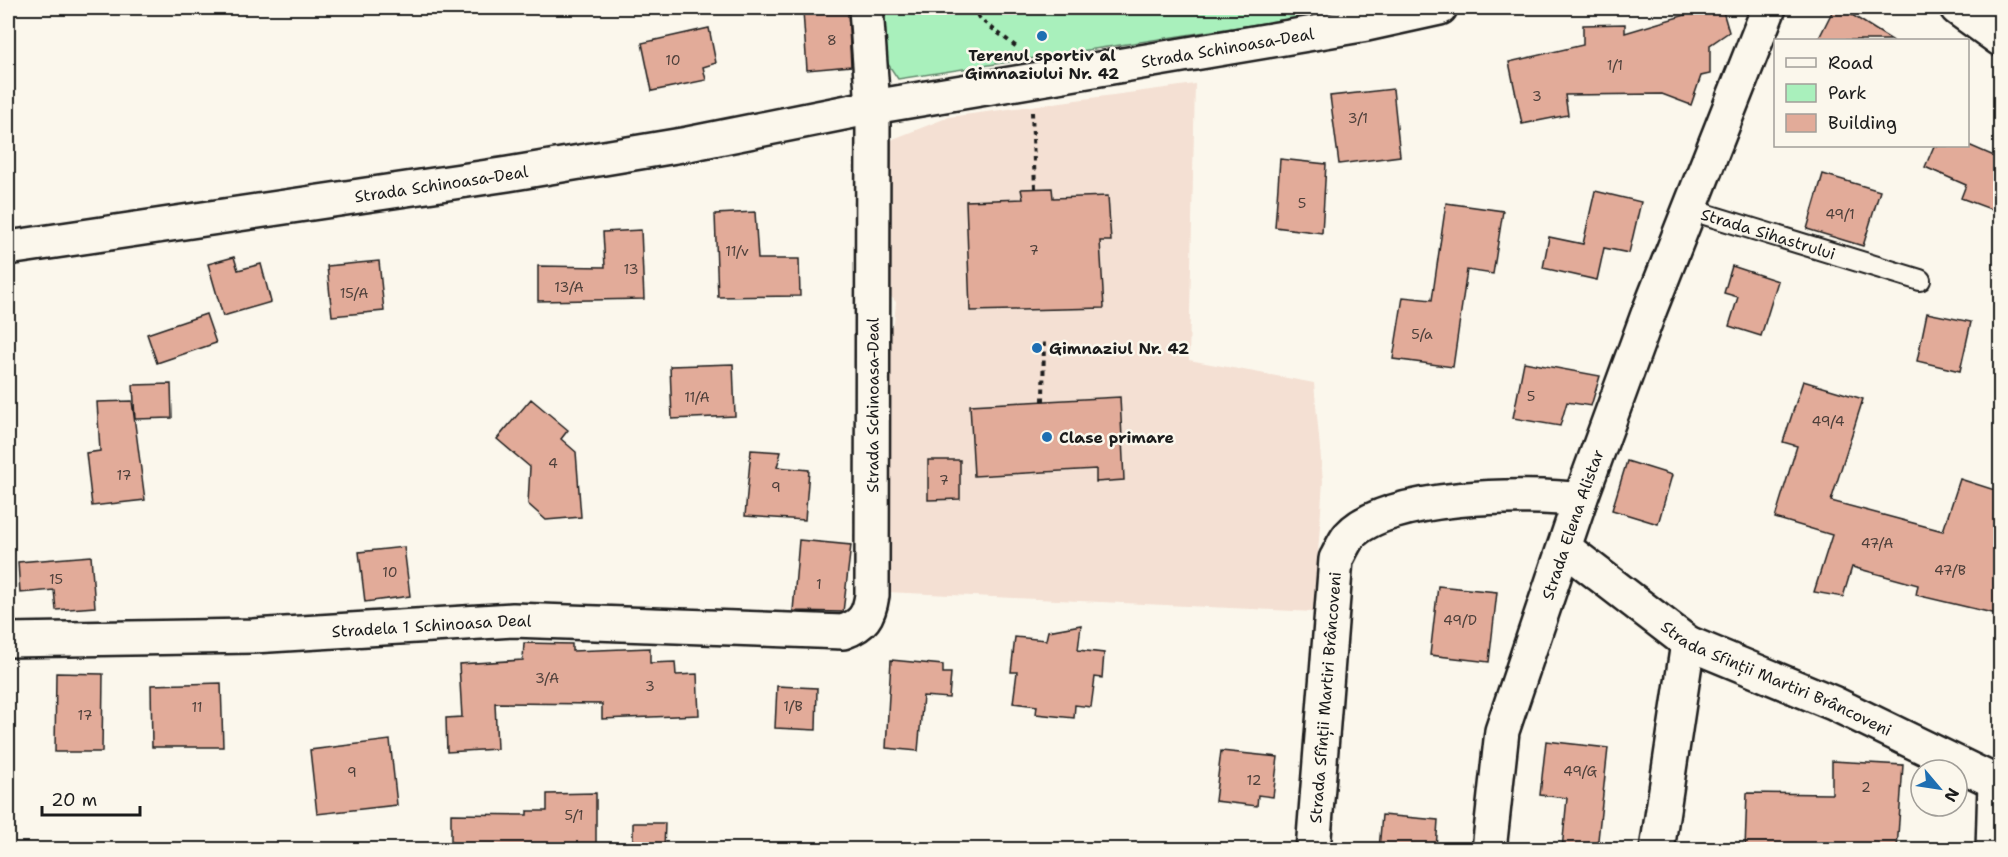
<svg xmlns="http://www.w3.org/2000/svg" width="2008" height="857" viewBox="0 0 2008 857" font-family="'Shantell Sans',sans-serif">
	<rect width="100%" height="100%" fill="#fbf7ec"/>
	<filter id="ink" filterUnits="userSpaceOnUse"><feTurbulence type="fractalNoise" baseFrequency=".0167" numOctaves="2"/><feDisplacementMap in="SourceGraphic" scale="12" xChannelSelector="R" yChannelSelector="G"/><feConvolveMatrix kernelMatrix="1 2 1 2 8 2 1 2 1" color-interpolation-filters="sRGB"/></filter>
	<g filter="url(#ink)">
		<path fill="#f4e0d3" d="M1195,84L1189,360L1314,383L1323,481L1314,612L886,592V336L894,323L896,302L884,289L882,153L893,139L949,117Z"/>
		<path fill="#a9f0bc" stroke="#62866c" stroke-width="1.5" d="M875,8H1350L1329,13L898,79L874,43Z"/>
		<path fill="#e2ab99" stroke="#1c1c1c" stroke-width="1.5" d="M848,8L851,66L807,70L803,11Z
			M1691,8H1722L1729,32L1710,45V74L1701,76L1691,105L1662,94L1565,95L1568,115L1522,124L1509,62L1583,45V25L1625,24V33L1692,13Z
			M1834,8H1841L1892,40H1818Z
			M709,28L716,63L703,67L706,80L652,91L642,43Z
			M1393,89L1400,156L1339,164L1330,96Z
			M1934,146H1971L2001,159V213L1961,198L1966,185L1925,167Z
			M1280,159L1326,164L1322,233L1275,227Z
			M1823,174L1880,191L1863,246L1807,229Z
			M1052,188L1053,198L1108,196L1111,241H1100L1104,308L970,311L966,201L1023,199L1021,189Z
			M1595,191L1641,202L1629,253L1604,248L1597,280L1543,268L1549,237L1583,244Z
			M1446,203L1503,211L1493,274L1467,270L1453,367L1393,359L1403,297L1432,300Z
			M755,212L758,259H799L800,296L718,297L715,214Z
			M641,230L644,299L538,301V266L605,267L603,232Z
			M234,257L238,270L261,264L271,302L223,316L208,264Z
			M379,261L384,311L332,316L327,266Z
			M1732,266L1778,281L1761,336L1729,326L1738,297L1724,293Z
			M1927,313L1971,322L1960,371L1917,361Z
			M206,314L216,343L157,363L147,334Z
			M1524,362L1600,376L1591,406L1567,402L1560,426L1513,418Z
			M733,364L735,416L672,419L670,366Z
			M1803,381L1863,399L1831,501L1943,531L1960,479L2001,492V615L1916,595L1918,585L1852,567L1843,597L1814,592L1832,535L1775,518L1797,446L1783,442Z
			M171,384L172,418L135,419L133,385Z
			M1120,397L1124,480L1096,482V469L974,476L970,405Z
			M531,399L568,430L561,439L576,452L581,517L546,520L528,504L530,467L497,439Z
			M132,401L145,500L92,506L86,453L100,451L97,402Z
			M751,450L781,452L777,467L809,470L805,520L745,516Z
			M928,460H960V499L928,500Z
			M1627,461L1672,475L1658,524L1612,510Z
			M799,540L851,545L843,612L793,611Z
			M404,547L410,596L365,602L359,552Z
			M91,556L95,607L56,610L54,590L20,593L18,562Z
			M1438,586L1497,592L1489,662L1430,655Z
			M1081,625L1078,650L1104,653L1102,678L1095,677L1091,707L1075,705L1074,718L1036,714L1037,706L1013,703L1017,672H1011L1015,637L1046,640L1048,631Z
			M524,643L572,644V651L650,648V663L675,662L676,675L697,674L699,715L602,719V704L495,703L497,749L447,752L446,718L462,717L459,664L523,660Z
			M891,660L943,665V673H951L949,698L923,696L918,751L886,748Z
			M56,673L103,674L102,752H55Z
			M221,683L223,747H152L151,685Z
			M777,686L817,688L816,730L775,728Z
			M390,740L397,805L317,814L310,750Z
			M1546,741L1608,748L1597,849H1562L1567,798L1540,795Z
			M1221,751L1278,757L1273,797L1258,795L1257,806L1215,801Z
			M1832,761L1903,765L1897,849H1745L1747,793L1832,794Z
			M596,793V847L451,849V814L527,815V811H547V794Z
			M1382,815L1438,820L1436,849H1379Z
			M633,823H665L664,849H633Z"/>
		<g fill="none" stroke-linecap="round" stroke-linejoin="round">
			<defs>
				<g id="service">
					<path id="s1" d="M1688,209L1920,280"/>
				</g>
				<g id="minor">
					<path id="s2" d="M8,248L508,174L688,144L873,107L1367,24L1440,8"/>
					<path id="s3" d="M1566,549L1688,643L1833,703L2000,784"/>
					<path id="s4" d="M8,640L253,636L513,620L843,632C863,625 869,616 872,595L873,107L866,8"/>
					<path id="s5" d="M1313,850L1336,559C1340,552 1344,542 1349,536C1386,494 1529,493 1580,500"/>
					<path id="s6" d="M1489,850L1502,731L1580,500L1650,309L1769,8"/>
					<path d="M1657,850L1688,643"/>
					<path d="M1993,850L1995,782"/>
				</g>
				<path id="tertiary" d="M1957,8L2000,39"/>
			</defs>
			<use href="#service" stroke="#1c1c1c" stroke-width="24"/>
			<use href="#minor" stroke="#1c1c1c" stroke-width="38"/>
			<use href="#tertiary" stroke="#1c1c1c" stroke-width="38"/>
			<path stroke="#1c1c1c" stroke-width="4" stroke-dasharray="4.5 4.5" stroke-linecap="butt" d="M972,8L980,19L1018,48
				M1032,112L1035,188
				M1043,401L1044,338"/>
			<use href="#service" stroke="#fbf7ec" stroke-width="20"/>
			<use href="#minor" stroke="#fbf7ec" stroke-width="33"/>
			<use href="#tertiary" stroke="#fbf7ec" stroke-width="33"/>
		</g>
	</g>
	<g fill="#1f6fb2" stroke="#fbf7ec" stroke-width="2">
		<circle cx="1042" cy="36" r="6"/>
		<circle cx="1037" cy="348" r="6"/>
		<circle cx="1047" cy="437" r="6"/>
	</g>
	<g text-anchor="middle" stroke-width="5" stroke-linejoin="round" paint-order="stroke">
		<g font-size="14" fill="#4e403b">
			<text x="832" y="45">8</text>
			<text x="673" y="65">10</text>
			<text x="1615" y="70">1/1</text>
			<text x="1537" y="101">3</text>
			<text x="1358" y="123">3/1</text>
			<text x="1302" y="208">5</text>
			<text x="1840" y="219">49/1</text>
			<text x="1034" y="255">7</text>
			<text x="737" y="256">11/v</text>
			<text x="631" y="274">13</text>
			<text x="569" y="292">13/A</text>
			<text x="354" y="298">15/A</text>
			<text x="1422" y="339">5/a</text>
			<text x="1531" y="401">5</text>
			<text x="697" y="402">11/A</text>
			<text x="1828" y="426">49/4</text>
			<text x="553" y="468">4</text>
			<text x="124" y="480">17</text>
			<text x="944" y="485">7</text>
			<text x="776" y="492">9</text>
			<text x="1877" y="548">47/A</text>
			<text x="1950" y="575">47/B</text>
			<text x="390" y="577">10</text>
			<text x="56" y="584">15</text>
			<text x="819" y="589">1</text>
			<text x="1460" y="625">49/D</text>
			<text x="547" y="683">3/A</text>
			<text x="650" y="691">3</text>
			<text x="793" y="711">1/B</text>
			<text x="197" y="712">11</text>
			<text x="85" y="720">17</text>
			<text x="1580" y="776">49/G</text>
			<text x="352" y="777">9</text>
			<text x="1254" y="785">12</text>
			<text x="1866" y="792">2</text>
			<text x="574" y="820">5/1</text>
		</g>
		<g font-size="16" fill="#1c1c1c" stroke="#fbf7ec">
			<text dy="6" stroke="none"><textPath href="#s2" startOffset="1236">Strada Schinoasa-Deal</textPath></text>
			<text dy="6" stroke="none"><textPath href="#s2" startOffset="438">Strada Schinoasa-Deal</textPath></text>
			<text dy="6" stroke="none"><textPath href="#s1" startOffset="84">Strada Sihastrului</textPath></text>
			<text dy="6" stroke="none"><textPath href="#s4" startOffset="1076">Strada Schinoasa-Deal</textPath></text>
			<text dy="6" stroke="none"><textPath href="#s6" startOffset="338">Strada Elena Alistar</textPath></text>
			<text dy="6" stroke="none"><textPath href="#s4" startOffset="424">Stradela 1 Schinoasa Deal</textPath></text>
			<text dy="6" stroke="none"><textPath href="#s3" startOffset="249">Strada Sfinții Martiri Brâncoveni</textPath></text>
			<text dy="6" stroke="none"><textPath href="#s5" startOffset="153">Strada Sfînții Martiri Brâncoveni</textPath></text>
		</g>
		<g font-size="16" font-weight="bold" fill="#1c1c1c" stroke="#fbf7ec" text-anchor="start">
			<text x="1042" y="61" text-anchor="middle">Terenul sportiv al<tspan x="1042" dy="18">Gimnaziului Nr. 42</tspan></text>
			<text x="1049" y="354">Gimnaziul Nr. 42</text>
			<text x="1059" y="443">Clase primare</text>
		</g>
	</g>
	<rect width="2008" height="857" fill="none" stroke="#fbf7ec" stroke-width="30"/>
	<rect x="15" y="15" width="1978" height="827" fill="none" stroke="#1c1c1c" stroke-width="2" filter="url(#ink)"/>
	<rect x="1774" y="39" width="195" height="108" fill="#fbf7ec" stroke="#a29f99" stroke-width="1.5"/>
	<rect x="1786" y="58" width="30" height="9" fill="#fbf7ec" stroke="#a29f99" stroke-width="1.5"/>
	<text x="1828" y="69" font-size="18" fill="#1c1c1c">Road</text>
	<rect x="1786" y="84" width="30" height="18" fill="#a9f0bc" stroke="#a29f99" stroke-width="1.5"/>
	<text x="1828" y="99" font-size="18" fill="#1c1c1c">Park</text>
	<rect x="1786" y="114" width="30" height="18" fill="#e2ab99" stroke="#a29f99" stroke-width="1.5"/>
	<text x="1828" y="129" font-size="18" fill="#1c1c1c">Building</text>
	<g transform="translate(1939 788) rotate(119)"><circle r="28" fill="#fbf7ec" stroke="#a29f99" stroke-width="1.5"/>
	<path d="M0-4.5L10 22L0 15L-10 22Z" fill="#1f6fb2"/>
	<text y="-9" font-size="16" font-weight="bold" text-anchor="middle" fill="#1c1c1c">N</text>
	</g>
	<path d="M42 806v9h98v-9" fill="none" stroke="#1c1c1c" stroke-width="3"/>
	<text x="51" y="806" font-size="18" fill="#1c1c1c" stroke="#fbf7ec" stroke-width="4.5" paint-order="stroke">20 m</text>
</svg>
